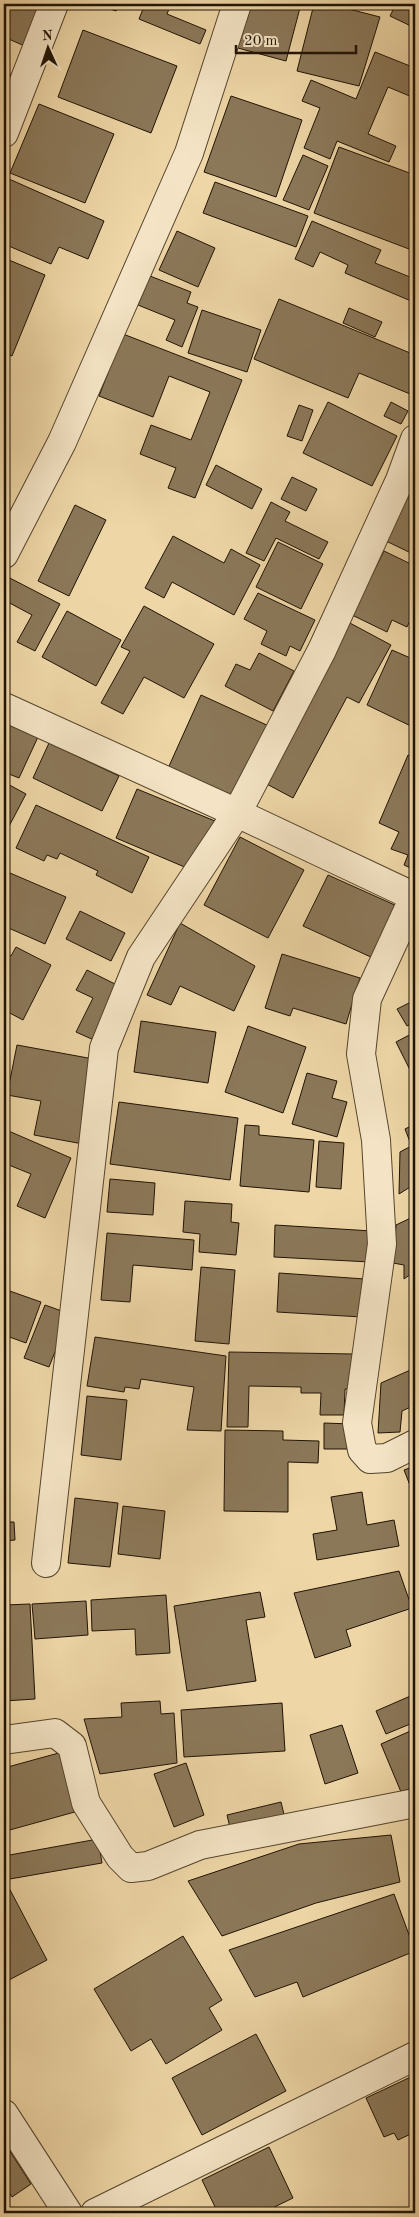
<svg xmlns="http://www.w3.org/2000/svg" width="419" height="2217" viewBox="0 0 419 2217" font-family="'Old Standard TT',serif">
	<rect width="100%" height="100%" fill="#eed6a6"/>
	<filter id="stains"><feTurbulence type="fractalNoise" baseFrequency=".004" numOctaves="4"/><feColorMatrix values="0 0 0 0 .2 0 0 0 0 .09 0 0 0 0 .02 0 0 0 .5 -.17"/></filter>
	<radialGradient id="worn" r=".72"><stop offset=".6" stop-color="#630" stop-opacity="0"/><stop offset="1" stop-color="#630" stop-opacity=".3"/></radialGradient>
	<path fill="#8b7859" stroke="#201305" d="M4,4H32L42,8L27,47L4,37Z
		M96,4H119L116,11Z
		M145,4H171L167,14L206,30L200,44L139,19Z
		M245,4H301L286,61L234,47Z
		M314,4H329L380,17L359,86L297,71Z
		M396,4H415V28L390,16Z
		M83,30L177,66L151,133L58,97Z
		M375,52L415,68V89L412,97L388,87L368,134L396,146L389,162L337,141L330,159L304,148L320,108L302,101L311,80L356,99Z
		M4,72L15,76L4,106Z
		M231,96L302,120L276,197L204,172Z
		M39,104L114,134L85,203L10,173Z
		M339,147L415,175V232L409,249L314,213Z
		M303,155L328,166L309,210L283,200Z
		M9,179L104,221L88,259L59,247L51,264L4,244V190Z
		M215,182L308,216L296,247L203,213Z
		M312,221L381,250L375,263L415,279V290L411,301L345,273L348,265L320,252L313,267L295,259Z
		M177,231L215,248L198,287L159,270Z
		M4,258L45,275L12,356L4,353Z
		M150,276L191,292L187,303L198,307L182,347L166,340L175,320L138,305Z
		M279,299L415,355V396L359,373L348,398L254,359Z
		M349,308L382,322L375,337L343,323Z
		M202,310L261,330L247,372L188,353Z
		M123,334L242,380L195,498L168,488L176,468L140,454L151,425L191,440L210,392L169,376L153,417L99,396Z
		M328,402L397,436L372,486L303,453Z
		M391,402L408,411L401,424L384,416Z
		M299,405L313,410L302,441L287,436Z
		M216,465L262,489L252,509L206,485Z
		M292,477L317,489L306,511L281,499Z
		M407,497L415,501V555L386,541Z
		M271,502L290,512L285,521L328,542L319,559L276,538L264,561L246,553Z
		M75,505L106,520L69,596L38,581Z
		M173,536L224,563L231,549L260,565L234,615L172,582L164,598L145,588Z
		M278,542L323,564L301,609L256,587Z
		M384,551L415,566V610L407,627L392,620L387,632L352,615Z
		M4,575L60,604L35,651L17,642L32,615L4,600Z
		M258,593L315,620L300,651L290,646L286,656L261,644L267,631L244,619Z
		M144,606L214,644L184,698L144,677L123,714L101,703L130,651L121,647Z
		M67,611L121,640L96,686L42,657Z
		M348,622L391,645L359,703L347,697L293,798L263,782Z
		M392,650L415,660V728L367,705Z
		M259,653L294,671L273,711L225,686L236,664L250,670Z
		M201,695L271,727L235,806L165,775Z
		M4,722L38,737L19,778L4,772Z
		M49,743L119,776L102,811L33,778Z
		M408,755L415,758V870L404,865L408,855L391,849L399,832L379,823Z
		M4,782L26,794L6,832L4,831Z
		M137,789L215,821L194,871L116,838Z
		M36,805L149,857L132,893L96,875L98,871L60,853L57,859L47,855L44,861L16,848Z
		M240,837L304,870L268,938L204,905Z
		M10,873L66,897L45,944L4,926V887Z
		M328,875L397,906L373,958L303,926Z
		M80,911L125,933L111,961L66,939Z
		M180,923L255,966L234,1011L180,986L171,1005L147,995Z
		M16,947L51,965L23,1020L4,1010V953L11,956Z
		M282,954L360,978L346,1024L293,1008L290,1016L265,1008Z
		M87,970L123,988L96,1041L76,1032L93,998L76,990Z
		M415,1000V1022L407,1026L397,1009Z
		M141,1021L216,1032L208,1083L134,1072Z
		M248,1026L306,1047L283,1113L225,1092Z
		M415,1032V1080L396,1042Z
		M17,1045L99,1060L83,1144L34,1135L41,1101L7,1095Z
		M307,1073L337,1081L332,1098L347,1102L337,1137L292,1124Z
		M119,1102L238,1118L230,1180L110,1164Z
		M415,1124V1139L410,1142L405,1129Z
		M245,1125L259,1126V1135L314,1140L309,1192L240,1186Z
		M4,1129L71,1158L45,1218L17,1206L31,1174L4,1163Z
		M319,1141L344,1143L341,1189L316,1187Z
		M415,1144V1184L399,1194L400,1152Z
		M110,1179L155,1183L153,1215L107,1212Z
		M185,1201L232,1204L231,1222L239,1223L236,1255L199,1252L200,1234L183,1232Z
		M415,1216V1271L404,1279V1265L393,1263L396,1225Z
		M275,1225L372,1231L370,1262L274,1257Z
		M107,1233L194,1240L192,1270L133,1265L130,1302L101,1300Z
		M201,1267L235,1270L229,1344L195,1341Z
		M279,1273L365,1279L362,1317L277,1312Z
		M4,1289L41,1302L26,1343L4,1335Z
		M45,1305L70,1314L49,1367L24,1358Z
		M95,1337L226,1356L221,1431L187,1430L194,1387L141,1379L139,1389L125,1387L124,1392L87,1386Z
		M229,1352L355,1354V1389H345L344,1415H320L321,1393H301V1387L249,1386L248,1427H227Z
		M415,1368V1405L402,1411L400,1432L378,1433L381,1383Z
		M87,1396L127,1400L121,1460L81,1455Z
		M324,1423L351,1424L350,1449H324Z
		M225,1430L283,1431V1440L319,1441L318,1463L288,1462V1512L224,1511Z
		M415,1466V1498L404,1470Z
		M362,1492L367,1525L394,1520L399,1546L317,1560L313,1534L337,1530L331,1497Z
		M75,1498L118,1503L110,1567L68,1563Z
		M123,1506L165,1511L160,1559L118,1554Z
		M4,1522H14L15,1540L4,1541Z
		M415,1567V1586L410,1569Z
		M399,1571L412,1608L346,1630L351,1646L315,1658L294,1593Z
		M260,1592L265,1617L246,1620L256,1681L187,1691L174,1606Z
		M166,1595L170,1653L136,1655L135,1629L92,1631L91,1600Z
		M86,1601L88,1635L35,1639L32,1604Z
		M30,1604L35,1699L4,1701V1652H7L5,1605Z
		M415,1694V1722L386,1734L376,1711Z
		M160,1701L161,1714L174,1713L177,1763L100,1774L84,1719L122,1717L121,1703Z
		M282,1703L285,1751L184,1757L181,1710Z
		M342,1725L358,1773L325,1784L310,1735Z
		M415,1729V1787L401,1792L381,1744Z
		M66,1751L82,1810L6,1831L4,1822V1768Z
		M186,1763L204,1815L174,1827L154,1774Z
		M281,1802L286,1823L232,1836L227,1815Z
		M391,1835L400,1882L316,1903L222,1936L188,1881L299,1844Z
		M98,1839L102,1863L4,1880V1856Z
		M8,1886L47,1960L9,1980L4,1970V1888Z
		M394,1894L415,1951L303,1997L297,1982L255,1997L229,1950Z
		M183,1936L222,2000L209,2008L222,2030L166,2064L151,2039L131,2051L94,1989Z
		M256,2034L286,2091L202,2135L172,2078Z
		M415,2075V2132L398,2140L394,2133L384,2137L366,2098Z
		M4,2142L31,2184L12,2197L4,2185Z
		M269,2147L293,2198L262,2213H218L202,2180Z"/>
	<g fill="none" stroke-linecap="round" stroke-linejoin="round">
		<defs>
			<path id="minor" d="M4,133L54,4
				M4,554L62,442L189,153L237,4
				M4,707L237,813L415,897
				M414,897L367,999L361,1054L376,1140L382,1244L357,1423L362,1450L370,1459L387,1458L415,1444
				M46,1563L104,1048L141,957L237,813L322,650L400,480L415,439
				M4,1740L55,1733L72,1746L86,1803L120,1857L131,1868L148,1866L200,1845L415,1803
				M4,2114L68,2213
				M95,2213L415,2056"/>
		</defs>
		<use href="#minor" stroke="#54442d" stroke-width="30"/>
		<use href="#minor" stroke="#f4e4c5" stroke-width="28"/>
	</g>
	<rect width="419" height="2217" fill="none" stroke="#eed6a6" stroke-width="20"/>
	<rect x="5" y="5" width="409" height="2207" fill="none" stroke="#201305" stroke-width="2.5"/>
	<rect x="10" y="10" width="399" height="2197" fill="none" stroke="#201305"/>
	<g transform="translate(48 48) rotate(357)" stroke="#f4e4c5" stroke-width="4" paint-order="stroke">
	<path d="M0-4L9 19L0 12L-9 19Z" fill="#201305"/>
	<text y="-8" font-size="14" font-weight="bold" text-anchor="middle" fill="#201305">N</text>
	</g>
	<path d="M236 45v8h120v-8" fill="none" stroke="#201305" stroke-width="2.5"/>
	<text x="244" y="45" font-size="15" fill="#201305" stroke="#f4e4c5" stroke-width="4" paint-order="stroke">20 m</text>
	<rect width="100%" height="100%" filter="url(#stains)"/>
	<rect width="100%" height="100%" fill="url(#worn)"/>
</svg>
